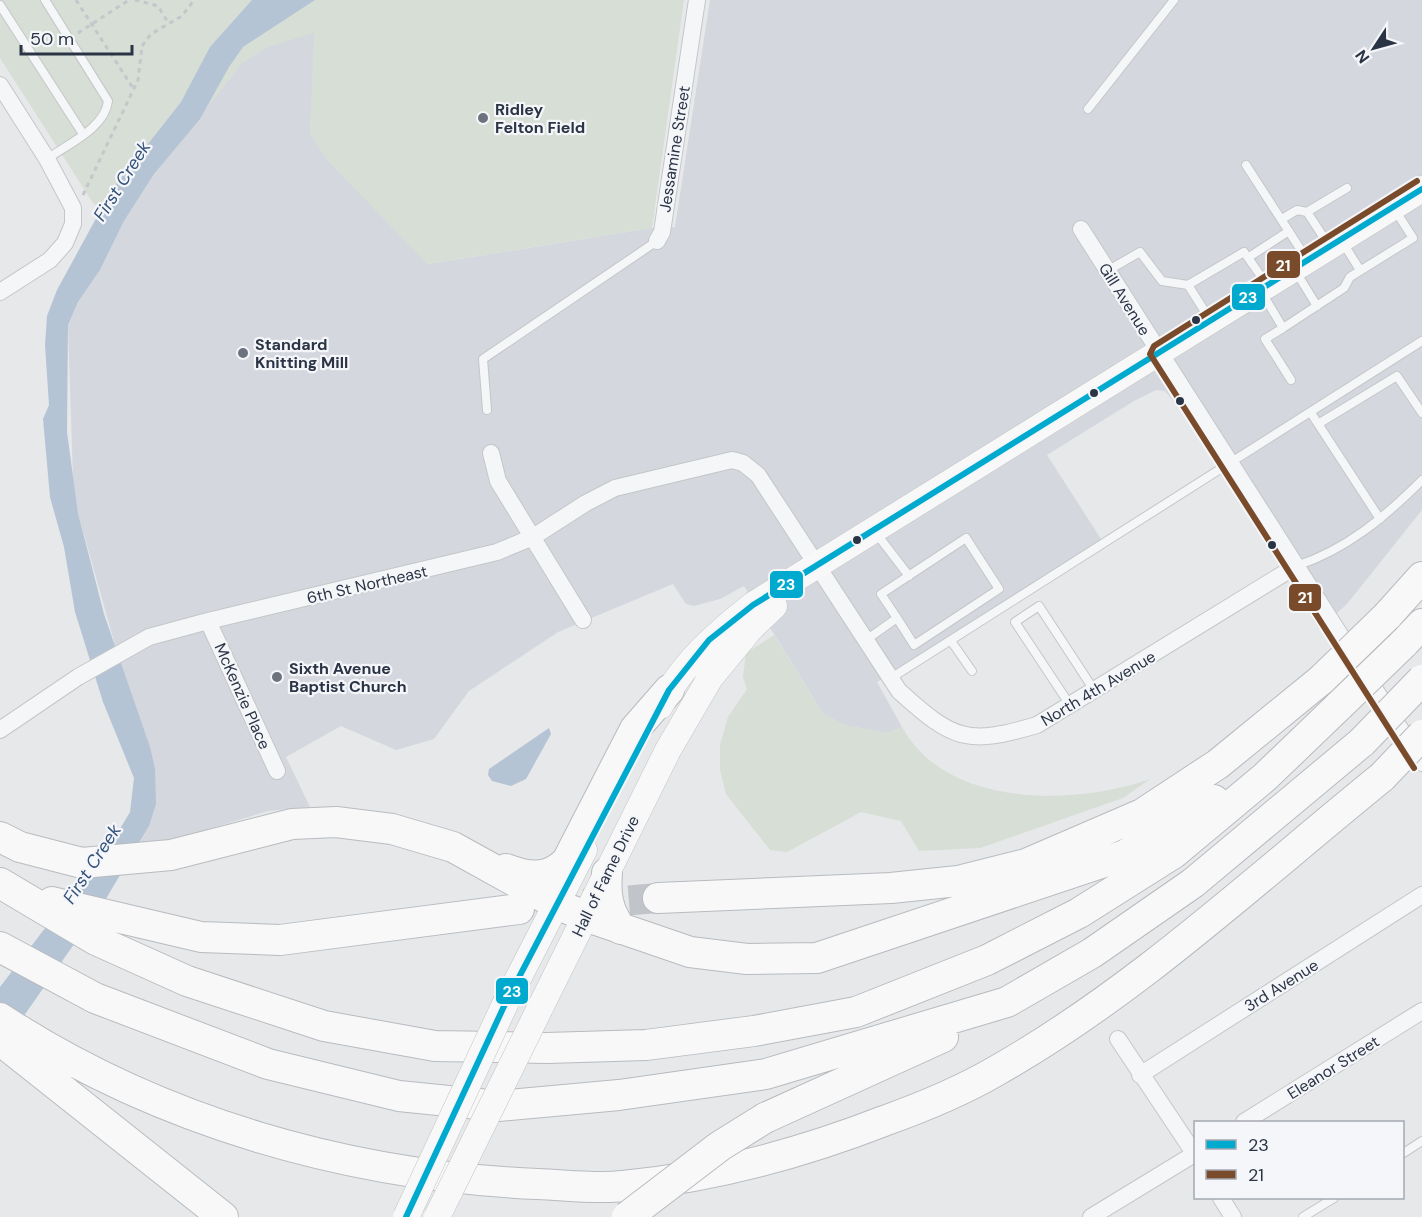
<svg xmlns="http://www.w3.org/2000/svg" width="1422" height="1217" viewBox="0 0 1422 1217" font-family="'DM Sans',sans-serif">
	<rect width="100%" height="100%" fill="#e6e8ea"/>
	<path fill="#d4d7dd" d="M710,0H1422V510L1347,604L1319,629L1182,411L1165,391L1156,390L1134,401L1047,455L1103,542L877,682L902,727L888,733L844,725L823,713L744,586L720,599L694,606L686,604L673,584L558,632L469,691L434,739L396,750L341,726L286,757L310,807L268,811L176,839L138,846L149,826L124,677L78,513L73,478L68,325L78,302L100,270L124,221L154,174L242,63L267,47L315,32L310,134L428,264L652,228L675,227Z"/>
	<path fill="#d6ded6" d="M0,0H684L652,228L427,264L327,160L310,134L314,33L267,47L242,63L154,174L124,221L93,203L0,58Z
		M774,635L823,713L844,725L888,733L902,727C946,808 1074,806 1150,779L1123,798L980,848L919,851L901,821L861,812L787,852L770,850L726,794L720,770V745L728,717L747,689L743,677L746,653Z"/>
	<path fill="#b4c4d5" d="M252,0H315L243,47L229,67L200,119L154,174L124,221L100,270L78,302L68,325L67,432L78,513L104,614L150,747L155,769L156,804L149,826L107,897L0,1050V987L117,834L130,812L134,778L103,702L75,612L64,547L50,497L43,419L49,405L45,345L47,316L57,290L111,191L181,102L210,47Z
		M549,728L551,734L526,779L511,786L492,781L488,775L489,769Z"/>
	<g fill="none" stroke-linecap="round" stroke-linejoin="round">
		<path stroke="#c1c4c9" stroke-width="30" stroke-dasharray="30 15" stroke-linecap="butt" d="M584,904L658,898"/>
		<defs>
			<path id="lane" d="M45,0L108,101C105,128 68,144 47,159
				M0,5L83,134
				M1088,109L1174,0
				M1246,165L1306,258
				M1282,219L1297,210L1307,212
				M1343,243L1360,270
				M1328,244L1307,212L1347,188
				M1249,257L1289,231
				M1107,271L1140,252L1162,281L1188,285L1244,252L1265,282
				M1296,272L1317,306
				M1188,285L1209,318
				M1262,293L1283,328L1344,288L1350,277L1413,238L1395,210
				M1283,328L1265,339L1291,380
				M487,410L483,359L657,241
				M1311,413L1380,519
				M1318,424L1397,376L1422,413
				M876,533L909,576
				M1296,566C1346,550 1385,517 1422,480
				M866,640L897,618L914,645L999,589L966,538L881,594L897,618
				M951,641L972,671
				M891,678L1422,341
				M1070,705L1015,622L1039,606L1094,690
				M1402,1154L1422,1141
				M1303,1217L1334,1198"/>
			<path id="street" d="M0,85L47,159L73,208V224L65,243L50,260L0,292
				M1081,229L1422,763
				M657,241L662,232L697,0
				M491,453L498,481L583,620
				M208,621L277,771
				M0,730L78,677L149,637L208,621L497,552L533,537L586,503L615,488L732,460L743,463L758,475L899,691C953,740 967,746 1037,725L1296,566
				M1118,1039L1196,1156
				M1140,1075L1422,895
				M1244,1122L1422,1011
				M1221,1198L1233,1217
				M1091,1217L1196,1153"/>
			<path id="primary" d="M660,706C683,663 715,635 753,605L1422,189
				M506,1002L584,850
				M540,1008L668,750L710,678L751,628L774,606"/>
			<path id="highway" d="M1387,616L1422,577
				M1403,644L1422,624
				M0,837L20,847L82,863L171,855L292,824L336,822L392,829L453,847L556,904L585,916L690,952L747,959L817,958L1125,855L1214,800
				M506,869C529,878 548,880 567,861L635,729L669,690
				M607,873C605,896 608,910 621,929
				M0,883L96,940L187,981L324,1026L435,1046L547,1048L646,1045L754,1031L856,1012L987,960L1079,913L1174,853L1265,777L1340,705
				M658,898L891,888L958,881L1026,864L1142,814L1218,764L1321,680
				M52,902L201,937L280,940L519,909
				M0,947L95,998L268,1064L399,1096L498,1106L619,1095L766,1074L1007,1002L1092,953L1193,883L1362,742
				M0,1018C159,1122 349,1176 538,1184C566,1185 596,1189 623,1186C713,1177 799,1154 884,1121C923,1107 960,1092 996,1071C1137,991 1257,878 1382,777
				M0,1040L223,1217
				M765,1118L943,1037"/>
		</defs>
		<use href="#lane" stroke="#c4c6c8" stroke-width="10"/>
		<use href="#street" stroke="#c4c6c8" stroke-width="18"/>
		<use href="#primary" stroke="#c2c5c8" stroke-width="27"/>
		<use href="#highway" stroke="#b8bbbf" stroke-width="32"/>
		<path stroke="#c5c6ca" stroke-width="3" stroke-dasharray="4.5 4.5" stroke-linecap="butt" d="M76,0L133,88
			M135,0L158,6L169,24
			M78,33L129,0
			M83,195L138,80L142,46L151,34L182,16L194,0"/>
		<use href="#lane" stroke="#f5f6f7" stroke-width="8"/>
		<use href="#street" stroke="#f5f6f7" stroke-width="16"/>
		<use href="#primary" stroke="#f8f8f8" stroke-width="26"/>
		<use href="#highway" stroke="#f8f8f8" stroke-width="30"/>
		<defs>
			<path id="primary-bridge" d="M406,1217L506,1002
				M437,1217L540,1008"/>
			<path id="highway-bridge" d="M1321,680L1387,616
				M1340,705L1403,644
				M1362,742L1422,680
				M1382,777L1422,735
				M627,1217L720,1146L765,1118"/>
		</defs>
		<use href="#primary-bridge" stroke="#c2c5c8" stroke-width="27" stroke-linecap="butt"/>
		<use href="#highway-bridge" stroke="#b8bbbf" stroke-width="32" stroke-linecap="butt"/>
		<use href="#primary-bridge" stroke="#f8f8f8" stroke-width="26"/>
		<use href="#highway-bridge" stroke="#f8f8f8" stroke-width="30"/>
		<defs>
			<path id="bus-1" d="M406,1217L506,1002L669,690L709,640L753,605L1422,189"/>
			<path id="bus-2" d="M1414,768L1150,354L1154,346L1417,181"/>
		</defs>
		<use href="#bus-1" stroke="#f4f6f9" stroke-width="10"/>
		<use href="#bus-2" stroke="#f4f6f9" stroke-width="10"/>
		<use href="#bus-1" stroke="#00a9ce" stroke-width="6"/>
		<use href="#bus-2" stroke="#7a4b2a" stroke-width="6"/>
	</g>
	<g fill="#6c737f" stroke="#f4f6f9" stroke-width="2">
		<circle cx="483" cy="118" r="6"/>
		<circle cx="243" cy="353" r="6"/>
		<circle cx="277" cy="677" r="6"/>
	</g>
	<g fill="#2b3445" stroke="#f4f6f9" stroke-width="2">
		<circle cx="1196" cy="320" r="5"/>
		<circle cx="1094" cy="393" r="5"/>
		<circle cx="1180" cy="401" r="5"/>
		<circle cx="857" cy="540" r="5"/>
		<circle cx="1272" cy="545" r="5"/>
	</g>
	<g text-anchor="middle" stroke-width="4.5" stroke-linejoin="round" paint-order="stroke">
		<g font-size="16" font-weight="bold" fill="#2b3445" stroke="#f4f6f9" text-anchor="start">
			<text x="495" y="115">Ridley<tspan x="495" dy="18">Felton Field</tspan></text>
			<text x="255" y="350">Standard<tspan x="255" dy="18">Knitting Mill</tspan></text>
			<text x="289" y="674">Sixth Avenue<tspan x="289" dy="18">Baptist Church</tspan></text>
		</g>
		<g font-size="16" fill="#2b3445" stroke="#f4f6f9">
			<text transform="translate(674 149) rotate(-81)" y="6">Jessamine Street</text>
			<text transform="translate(1125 299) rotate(58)" y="6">Gill Avenue</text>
			<text transform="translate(367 584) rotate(-13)" y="6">6th St Northeast</text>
			<text transform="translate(1098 688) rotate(-31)" y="6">North 4th Avenue</text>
			<text transform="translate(243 696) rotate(66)" y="6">McKenzie Place</text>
			<text transform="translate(605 876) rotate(-64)" y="6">Hall of Fame Drive</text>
			<text transform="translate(1281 985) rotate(-32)" y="6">3rd Avenue</text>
			<text transform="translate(1333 1067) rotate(-32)" y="6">Eleanor Street</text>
		</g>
		<g font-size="18" font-style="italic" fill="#34527a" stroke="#f4f6f9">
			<text transform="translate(122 181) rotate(-58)" y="6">First Creek</text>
			<text transform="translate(92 864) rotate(-57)" y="6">First Creek</text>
		</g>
	</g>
	<g stroke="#f4f6f9" stroke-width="2">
		<rect x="1266" y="250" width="35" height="29" rx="6" fill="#7a4b2a"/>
		<rect x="1231" y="283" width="35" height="28" rx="6" fill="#00a9ce"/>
		<rect x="769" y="570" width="35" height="29" rx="6" fill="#00a9ce"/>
		<rect x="1288" y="583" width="34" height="29" rx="6" fill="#7a4b2a"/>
		<rect x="495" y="977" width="34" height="28" rx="6" fill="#00a9ce"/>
	</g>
	<g font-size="16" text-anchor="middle" font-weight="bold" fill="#fff">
		<text x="1283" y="271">21</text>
		<text x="1248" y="303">23</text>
		<text x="786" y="590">23</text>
		<text x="1305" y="603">21</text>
		<text x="512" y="997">23</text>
	</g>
	<rect x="1194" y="1121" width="210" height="78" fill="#f4f6f9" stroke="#a4a8b1" stroke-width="1.5"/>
	<rect x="1206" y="1140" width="30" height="9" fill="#00a9ce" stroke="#a4a8b1" stroke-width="1.5"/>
	<text x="1248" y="1151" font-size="18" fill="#2b3445">23</text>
	<rect x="1206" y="1170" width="30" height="9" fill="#7a4b2a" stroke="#a4a8b1" stroke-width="1.5"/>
	<text x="1248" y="1181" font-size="18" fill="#2b3445">21</text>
	<g transform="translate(1374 48) rotate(234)" stroke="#f4f6f9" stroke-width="4.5" paint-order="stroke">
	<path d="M0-4.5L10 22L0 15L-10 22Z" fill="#2b3445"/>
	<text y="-9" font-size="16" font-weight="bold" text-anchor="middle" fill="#2b3445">N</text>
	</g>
	<path d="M21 45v9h111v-9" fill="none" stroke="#2b3445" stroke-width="3"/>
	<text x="30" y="45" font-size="18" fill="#2b3445" stroke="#f4f6f9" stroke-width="4.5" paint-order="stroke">50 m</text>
</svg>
